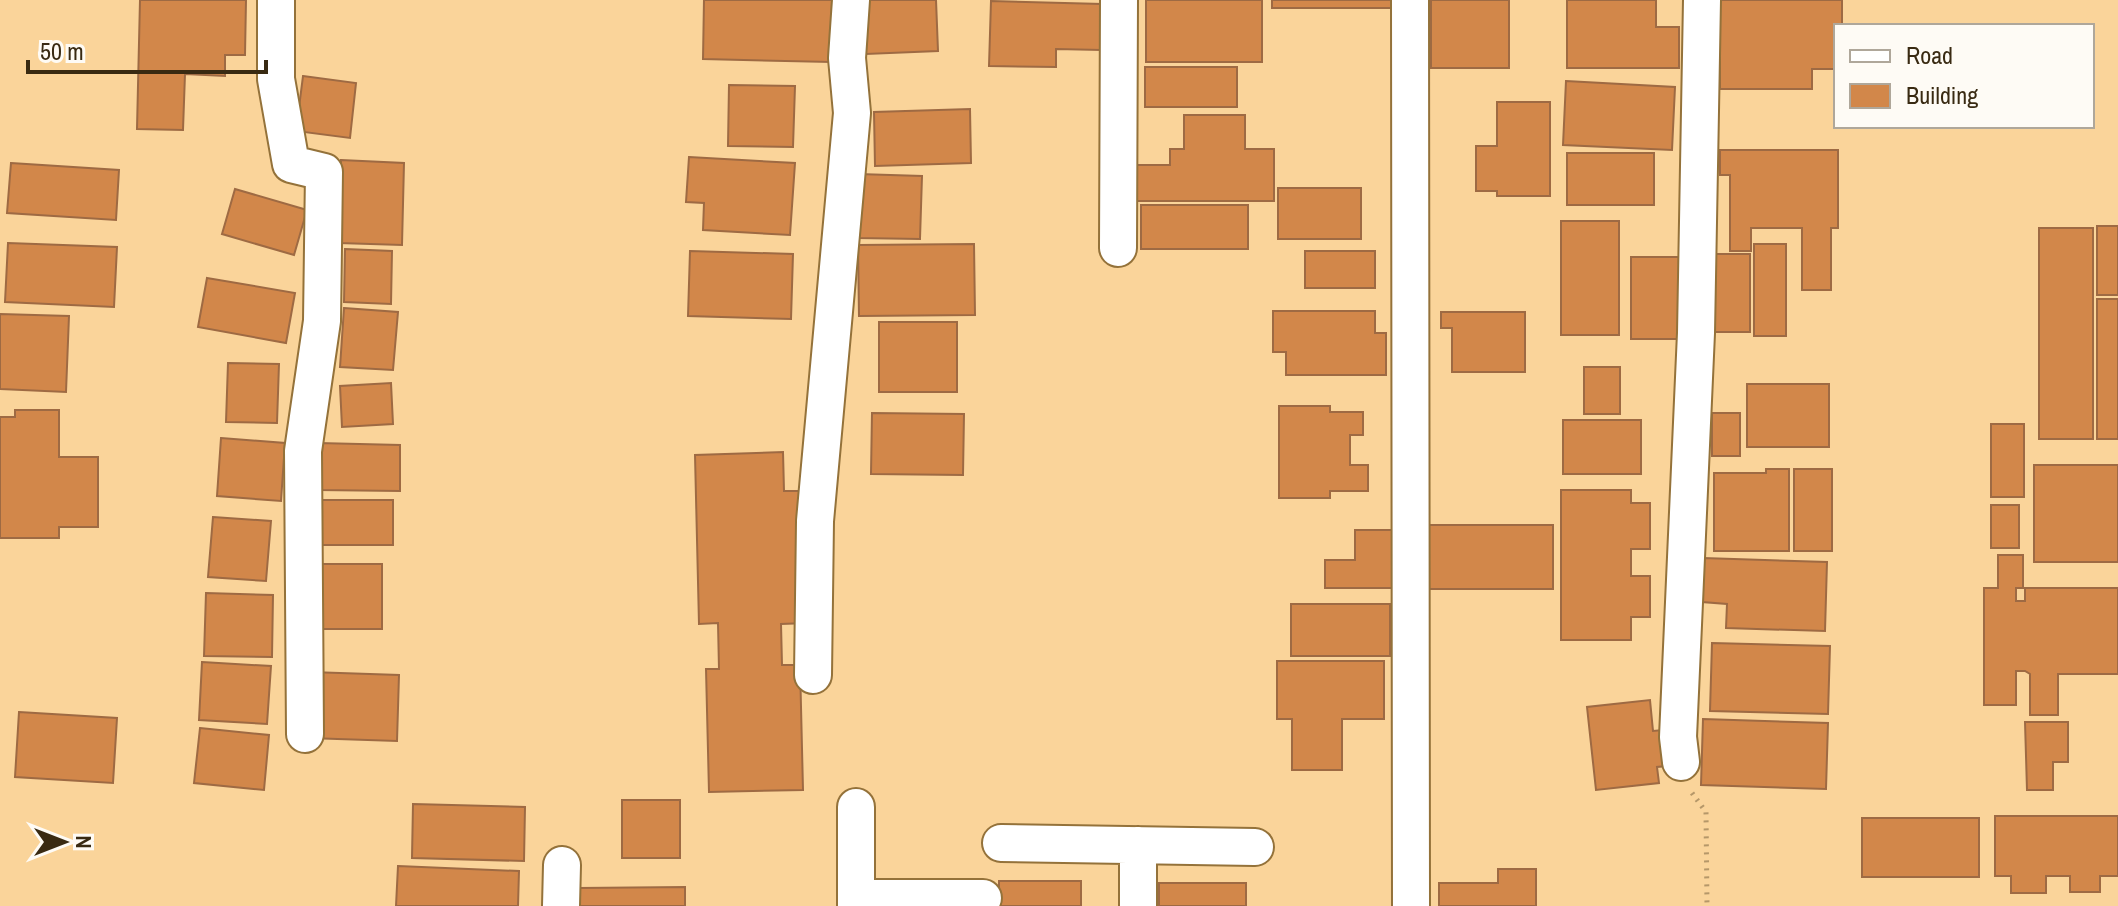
<svg xmlns="http://www.w3.org/2000/svg" width="2118" height="906" viewBox="0 0 2118 906" font-family="'Archivo Narrow',sans-serif">
<rect width="100%" height="100%" fill="#fad49a"/>
<path fill="#d2874a" stroke="#9e6a43" stroke-width="2" d="M140,0H246L245,55H225V76L185,74L183,130L137,129Z
M704,0H832L831,62L703,59Z
M863,0H936L938,51L866,54Z
M1146,0H1262V62H1146Z
M1272,0H1403V8H1272Z
M1431,0H1509V68H1431Z
M1567,0H1656V27H1679V68H1567Z
M1720,0H1842V26H1836V69H1812V89H1720Z
M991,1L1102,4L1101,50L1056,49V67L989,66Z
M1145,67H1237V107H1145Z
M303,76L356,83L350,138L296,131Z
M1566,81L1675,87L1672,150L1563,145Z
M729,85L795,86L793,147L728,146Z
M1497,102H1550V196H1497V191H1476V146H1497Z
M970,109L971,163L875,166L874,112Z
M1184,115H1245V149H1274V201H1131V165H1170V149H1184Z
M1720,150H1838V228H1831V290H1802V228H1751V251H1730V175H1720Z
M1567,153H1654V205H1567Z
M689,157L795,163L790,235L703,230L704,203L686,202Z
M341,160L404,163L402,245L339,243Z
M11,163L119,170L116,220L7,213Z
M858,174L922,176L920,239L857,238Z
M1278,188H1361V239H1278Z
M235,189L307,210L294,255L222,234Z
M1141,205H1248V249H1141Z
M1561,221H1619V335H1561Z
M2097,226H2118V295H2097Z
M2039,228H2093V439H2039Z
M8,243L117,247L114,307L5,302Z
M974,244L975,315L859,316L858,245Z
M1754,244H1786V336H1754Z
M345,249L392,251L391,304L344,302Z
M690,251L793,254L791,319L688,316Z
M1305,251H1375V288H1305Z
M1710,254H1750V332H1710Z
M1631,257H1690V339H1631Z
M207,278L295,293L286,343L198,327Z
M2097,299H2118V439H2097Z
M344,308L398,312L393,370L340,367Z
M1273,311H1375V333H1386V375H1286V352H1273Z
M1441,312H1525V372H1452V328H1441Z
M0,314L69,316L66,392L0,389Z
M879,322H957V392H879Z
M228,363L279,364L277,423L226,422Z
M1584,367H1620V414H1584Z
M391,383L393,424L342,427L340,386Z
M1747,384H1829V447H1747Z
M1279,406H1330V412H1363V435H1350V465H1368V491H1330V498H1279Z
M15,410H59V457H98V527H59V538H0V417H15Z
M872,413L964,414L963,475L871,474Z
M1712,413H1740V456H1712Z
M1563,420H1641V474H1563Z
M1991,424H2024V497H1991Z
M221,438L285,443L281,501L217,496Z
M318,443L400,445V491L318,490Z
M783,452L784,491H804L807,623L781,624L782,665H800L803,790L709,792L706,669H719L718,623L699,624L695,455Z
M2034,465H2118V562H2034Z
M1766,469H1789V551H1714V473H1766Z
M1794,469H1832V551H1794Z
M1561,490H1631V503H1650V549H1631V576H1650V617H1631V640H1561Z
M313,500H393V545H313Z
M1991,505H2019V548H1991Z
M213,517L271,521L266,581L208,577Z
M1429,525H1553V589H1429Z
M1355,530H1393V588H1325V560H1355Z
M1998,555H2023V588H2016V601H2025V588H2118V674H2058V715H2030V674L2025,671H2016V705H1984V588H1998Z
M1703,558L1827,562L1825,631L1726,628L1727,604L1702,602Z
M318,564H382V629H318Z
M206,593L273,595L272,657L204,656Z
M1291,604H1390V656H1291Z
M1712,643L1830,646L1828,714L1710,711Z
M1277,661H1384V719H1342V770H1292V719H1277Z
M202,662L271,666L267,724L199,720Z
M310,672L399,675L397,741L308,738Z
M1650,700L1653,731L1663,730L1667,766L1657,767L1659,783L1596,790L1587,707Z
M19,712L117,718L113,783L15,777Z
M1703,719L1828,723L1826,789L1701,785Z
M2025,722H2068V762H2053V790H2027Z
M200,728L269,735L264,790L194,783Z
M622,800H680V858H622Z
M413,804L525,807L524,861L412,858Z
M1995,816H2118V876H2100V892H2070V876H2046V893H2011V876H1995Z
M1862,818H1979V877H1862Z
M398,866L519,871L518,906H396Z
M1498,869H1536V906H1439V883H1498Z
M999,881H1081V906H999Z
M1159,883H1246V906H1159Z
M685,887V906H579V888Z"/>
<g fill="none" stroke-linecap="round" stroke-linejoin="round">
<g stroke="#94723a" stroke-width="40">
<path id="minor" d="M276,0V79L291,164L324,172L322,321L303,451L305,734
M1410,0L1411,906
M1118,248L1119,0
M813,675L815,521L852,113L847,58L851,0
M1681,762L1678,737L1696,333L1702,0
M1001,843L1255,847
M1138,845V906
M856,898H983
M561,906L562,865
M856,906V807"/>
</g>
<path stroke="#b59769" stroke-width="5" stroke-dasharray="2 6" stroke-linecap="butt" d="M1692,793L1706,812L1707,906"/>
<use href="#minor" stroke="#fff" stroke-width="36"/>
</g>
<rect x="1834" y="24" width="260" height="104" fill="#fefbf5" stroke="#afa79a" stroke-width="2"/>
<rect x="1850" y="50" width="40" height="12" fill="#ffffff" stroke="#afa79a" stroke-width="2"/>
<text x="1906" y="64" font-size="24" fill="#392a12">Road</text>
<rect x="1850" y="84" width="40" height="24" fill="#d2874a" stroke="#afa79a" stroke-width="2"/>
<text x="1906" y="104" font-size="24" fill="#392a12">Building</text>
<g transform="translate(64 842) rotate(90)" stroke="#fefbf5" stroke-width="6" paint-order="stroke">
<path d="M0-6L14 30L0 20L-14 30Z" fill="#392a12"/>
<text y="-12" font-size="22" font-weight="bold" text-anchor="middle" fill="#392a12">N</text>
</g>
<path d="M28 60v12h238v-12" fill="none" stroke="#392a12" stroke-width="4"/>
<text x="40" y="60" font-size="24" fill="#392a12" stroke="#fefbf5" stroke-width="6" paint-order="stroke">50 m</text>
</svg>
